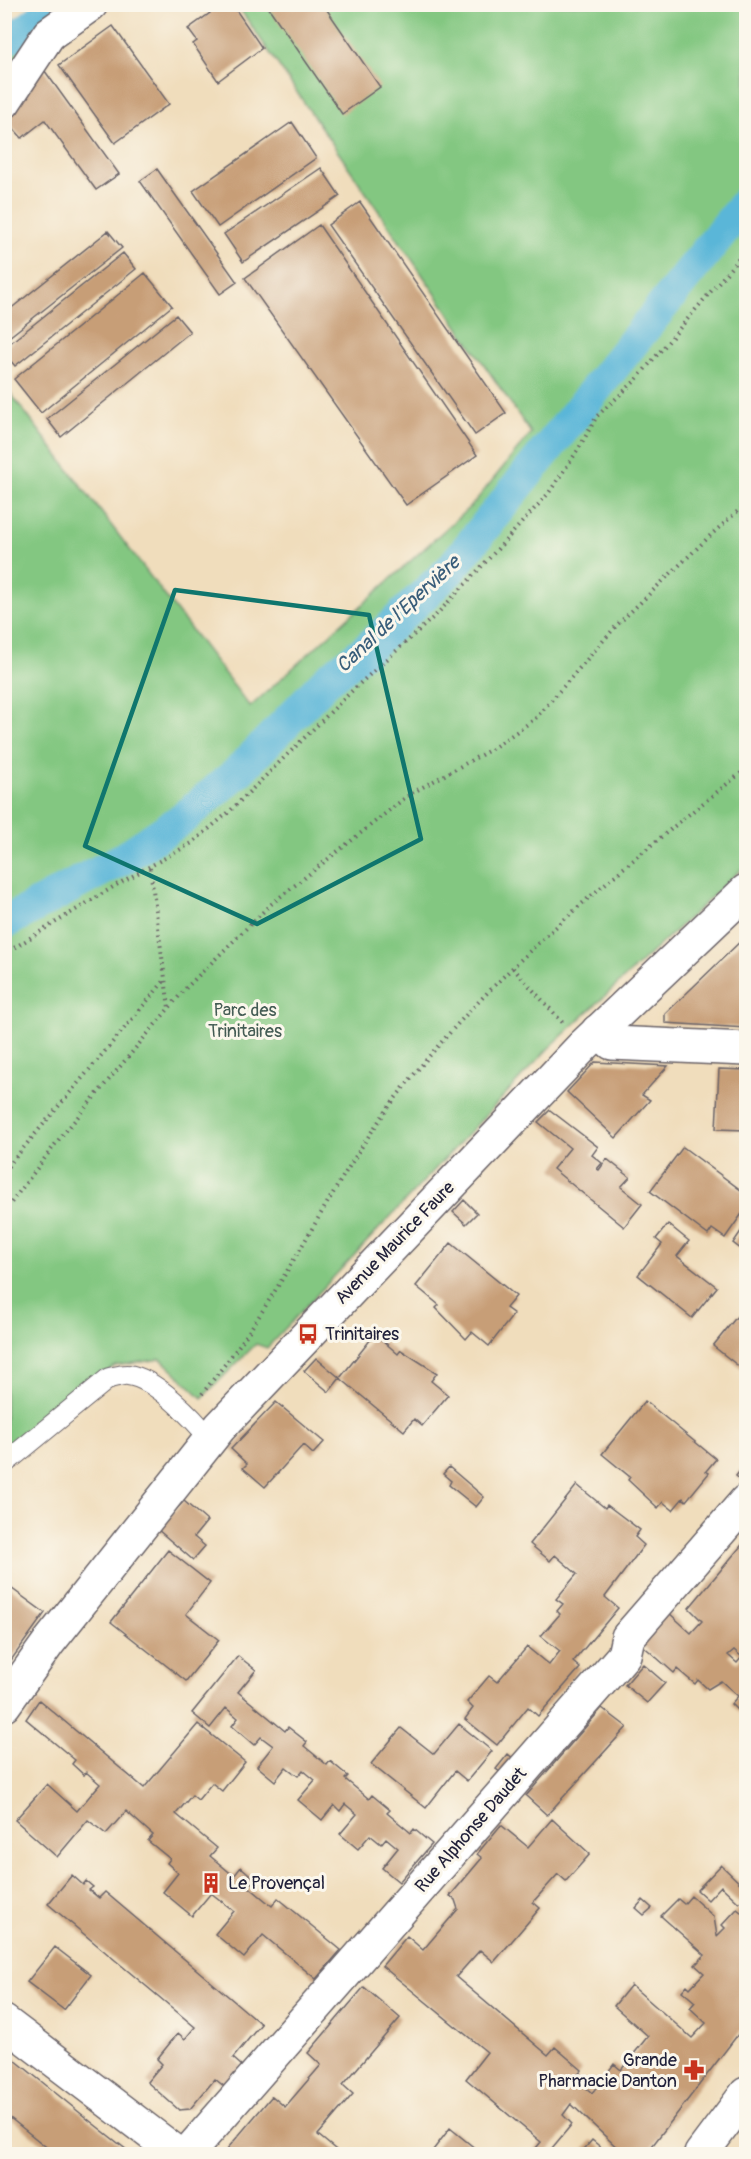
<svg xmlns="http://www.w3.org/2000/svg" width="751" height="2159" viewBox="0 0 751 2159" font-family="Pangolin,sans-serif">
<rect width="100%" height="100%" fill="#fbf7ec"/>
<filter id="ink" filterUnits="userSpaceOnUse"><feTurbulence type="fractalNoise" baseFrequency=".0167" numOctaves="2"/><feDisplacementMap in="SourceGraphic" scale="12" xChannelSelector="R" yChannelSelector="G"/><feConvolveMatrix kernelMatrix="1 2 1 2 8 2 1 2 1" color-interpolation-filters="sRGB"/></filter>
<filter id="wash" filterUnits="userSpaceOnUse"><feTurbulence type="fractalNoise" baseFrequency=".008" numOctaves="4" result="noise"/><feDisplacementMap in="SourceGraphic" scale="24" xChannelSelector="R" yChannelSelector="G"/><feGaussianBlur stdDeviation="1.35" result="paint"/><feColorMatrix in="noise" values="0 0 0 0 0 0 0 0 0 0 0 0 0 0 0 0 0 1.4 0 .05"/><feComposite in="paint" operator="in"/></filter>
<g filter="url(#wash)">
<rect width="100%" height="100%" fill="#f0ddbc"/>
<path fill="#83c781" stroke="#52745e" stroke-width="1.5" d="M237,5H746V865L549,1048L267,1348L256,1344L202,1398L161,1359L115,1366L5,1453V386L250,707L473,504L531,433Z
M5,26L26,48L5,90Z"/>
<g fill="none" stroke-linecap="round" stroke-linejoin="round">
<path stroke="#5ab6d8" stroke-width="33" d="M4,39L24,32L61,4
M4,923L124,858L182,819L240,770L327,680L369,647L450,570L746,202"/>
</g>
<g id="blocks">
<path fill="#c79e77" d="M204,4H232L262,48L218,81L193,44L197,41L188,29L210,13Z
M266,4H323L380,87L342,114Z
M113,26L169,104L115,143L59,65Z
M42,67L119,174L96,190L45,120L22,138L7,121Z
M292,122L316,158L218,227L193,191Z
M321,168L340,196L243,262L224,234Z
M157,169L237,282L220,294L140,181Z
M360,202L506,413L475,435L328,225Z
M319,225L477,455L406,505L245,278Z
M108,231L122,248L4,341V314Z
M123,253L136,269L15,366L4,353V348Z
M145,273L172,306L41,413L14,379Z
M176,315L190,332L61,437L47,419Z
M746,936V1028L665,1023V1014Z
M595,1062L668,1066L642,1095L650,1100L616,1138L567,1092Z
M719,1069L746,1070V1130L716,1129Z
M550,1110L598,1147L592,1155L602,1163L597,1169L599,1170L607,1159L630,1177L621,1187L642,1204L624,1227L553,1169L570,1148L538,1122Z
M683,1147L746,1194V1208L725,1238L712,1229L708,1235L650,1191Z
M464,1200L477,1213L466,1224L453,1212Z
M668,1224L689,1241L677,1256L717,1287L692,1318L638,1275L662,1244L656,1239Z
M746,1224V1253L733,1243Z
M451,1243L516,1296L506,1308L514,1314L489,1346L472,1332L466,1339L436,1308L439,1305L416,1286Z
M738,1315L746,1321V1372L713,1346Z
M375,1334L398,1354L401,1350L437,1373L431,1381L448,1395L422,1426L414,1419L404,1431L340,1378Z
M316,1358L340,1378L329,1392L304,1371Z
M645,1401L716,1459L706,1471L709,1473L686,1501L683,1498L673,1510L663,1502L658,1508L628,1480L630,1477L602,1454Z
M276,1402L324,1442L313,1454L303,1445L265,1487L243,1468L247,1464L231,1449Z
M746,1463V1485L736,1476Z
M449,1467L484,1497L476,1507L449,1485L451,1481L443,1474Z
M577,1485L605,1508L607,1505L640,1530L635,1537L644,1545L605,1597L618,1608L573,1662L580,1668L538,1716L528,1707L497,1745L465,1719L473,1708L467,1702L489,1676L497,1682L527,1647L549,1665L560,1651L541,1636L560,1614L557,1611L563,1604L556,1599L577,1574L555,1555L550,1561L530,1544Z
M184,1501L207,1521L194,1537L205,1546L193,1560L157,1529Z
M746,1540V1652L742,1657L734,1650L728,1655L737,1663L742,1657L746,1662V1719L731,1704L738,1696L721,1681L708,1689L698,1680L695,1684L677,1669L674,1673L640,1643L667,1611L691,1633L702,1621L689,1608Z
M168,1550L210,1583L186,1614L219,1640L186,1681L111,1622Z
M4,1583L45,1613L4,1670Z
M238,1656L256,1670L238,1692L285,1731L288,1727L307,1742L304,1746L327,1765L330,1761L348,1776L345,1779L369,1799L372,1795L390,1810L387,1813L411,1833L414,1829L432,1844L399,1882L382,1868L398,1848L386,1838L381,1844L370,1835L358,1849L340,1834L357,1814L345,1804L340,1811L334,1805L322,1820L298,1800L315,1780L303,1770L298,1776L286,1767L275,1781L257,1766L273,1746L261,1737L254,1745L232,1726L238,1718L226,1708L210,1728L192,1713Z
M643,1664L665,1683L647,1703L625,1685Z
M39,1700L144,1788L198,1724L245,1762L222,1791L212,1783L198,1800L192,1795L176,1814L217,1848L210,1856L234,1876L241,1867L255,1879L248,1886L272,1906L278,1898L341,1950L316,1979L263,1935L244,1958L215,1934L234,1911L211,1893L192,1916L163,1892L178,1873L167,1863L170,1859L148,1841L153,1835L126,1811L106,1834L88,1820L57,1857L15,1820L47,1784L77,1811L100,1784L86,1772L84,1775L72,1764L75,1760L26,1719Z
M602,1708L627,1727L547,1815L526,1796Z
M459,1724L492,1751L467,1781L455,1771L426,1808L371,1764L401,1728L434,1754Z
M508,1754L516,1761L504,1775L496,1769Z
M552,1819L590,1854L566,1881L558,1874L533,1902L540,1908L494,1962L480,1950L456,1977L548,2055L555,2047L582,2070L575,2078L592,2093L614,2064L621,2070L648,2036L614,2006L631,1985L692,2038L706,2023L690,2008L695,2002L682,1991L687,1985L690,1988L704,1973L695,1965L705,1955L661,1916L678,1899L684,1904L691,1896L714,1917L717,1936L725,1928L722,1925L737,1909L746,1916V2024L646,2154H624L571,2104L563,2115L572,2124L547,2154H531L541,2142L466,2079L487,2052L382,1966L407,1936L423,1950L458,1909L455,1900L450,1896L482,1858L477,1854L501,1825L528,1847Z
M721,1865L746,1889V1896L739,1903L721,1886L708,1900L697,1890Z
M72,1875L83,1885L86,1881L93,1887L89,1890L99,1898L105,1892L261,2024L233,2058L242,2066L225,2087L215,2079L190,2109L179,2110L147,2082L162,2064L157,2059L178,2033L185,2039L195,2027L48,1904Z
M643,1900L652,1908L644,1915L636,1908Z
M55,1947L91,1975L64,2010L27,1982Z
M364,1987L400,2018L343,2085L353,2094L318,2135L341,2154H228V2148L272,2096L285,2107L321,2065L308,2053Z
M4,2051L90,2121L132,2154H55L4,2113Z
M450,2128L482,2154H430Z
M592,2140L609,2154H580Z"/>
</g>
</g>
<g filter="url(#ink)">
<use href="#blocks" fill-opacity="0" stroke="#6a6368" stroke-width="1.5"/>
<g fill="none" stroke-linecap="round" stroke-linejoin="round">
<g stroke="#6a6368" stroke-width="22">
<path id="lane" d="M4,1464L109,1378C115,1377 123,1374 128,1375C155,1378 194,1419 210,1439"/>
</g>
<g stroke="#6a6368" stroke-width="36">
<path id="street" d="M4,102L49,34L91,4
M598,1031L612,1043L746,1049
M4,2022L178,2154
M187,2154L624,1655L628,1637L746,1501"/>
</g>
<g stroke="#6a6368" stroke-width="36">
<path id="secondary" d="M4,1705L49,1642L220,1427L584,1045L746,891
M701,2154L746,2094"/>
</g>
<path stroke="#6a6368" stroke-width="4" stroke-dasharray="1.5 4.5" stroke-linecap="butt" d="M150,868L169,1008
M4,954L118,884L192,843L229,812L356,687L436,615L471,578L548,494L578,450L597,416L635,381L746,250
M513,968L563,1023
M4,1171L165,980
M4,1212L60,1138L186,988L270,905L410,794L490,750L535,719L617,625L713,533L746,504
M202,1394C216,1376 230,1358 243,1340C300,1258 342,1166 404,1087C499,966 626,864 746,769"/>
<use href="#lane" stroke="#fff" stroke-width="20"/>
<use href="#street" stroke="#fff" stroke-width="33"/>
<use href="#secondary" stroke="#fff" stroke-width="33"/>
</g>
</g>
<path fill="none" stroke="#0f766e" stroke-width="4.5" stroke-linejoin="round" d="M175,590L369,615L421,839L257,924L85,846Z"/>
<defs>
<g id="bus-bare" transform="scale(1.62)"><path d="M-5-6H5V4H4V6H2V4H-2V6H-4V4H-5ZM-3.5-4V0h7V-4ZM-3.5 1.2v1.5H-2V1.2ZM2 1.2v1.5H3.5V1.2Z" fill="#c8321e" stroke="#fbf7ec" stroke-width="2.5" paint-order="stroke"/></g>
<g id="building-bare" transform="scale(1.62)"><path d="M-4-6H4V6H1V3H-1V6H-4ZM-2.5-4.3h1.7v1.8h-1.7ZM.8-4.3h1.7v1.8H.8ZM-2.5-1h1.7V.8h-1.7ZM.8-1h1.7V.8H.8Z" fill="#c8321e" stroke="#fbf7ec" stroke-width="2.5" paint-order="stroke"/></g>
<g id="pharmacy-bare" transform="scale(1.62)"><path d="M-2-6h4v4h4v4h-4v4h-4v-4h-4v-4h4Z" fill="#c8321e" stroke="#fbf7ec" stroke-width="2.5" paint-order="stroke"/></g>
</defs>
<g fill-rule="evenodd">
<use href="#bus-bare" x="308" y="1334"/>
<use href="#building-bare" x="211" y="1883"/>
<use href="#pharmacy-bare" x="694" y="2070"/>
</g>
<g text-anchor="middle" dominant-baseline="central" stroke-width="6" stroke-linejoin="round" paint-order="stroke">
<g font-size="18" fill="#445c54" stroke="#fbf7ec">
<text x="245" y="1010">Parc des<tspan x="245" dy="21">Trinitaires</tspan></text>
</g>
<g font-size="18" fill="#22223b" stroke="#fbf7ec">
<text transform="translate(395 1243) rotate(-46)">Avenue Maurice Faure</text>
<text transform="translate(471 1830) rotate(-49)">Rue Alphonse Daudet</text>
</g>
<g font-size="18" fill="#22223b" stroke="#fbf7ec" text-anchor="start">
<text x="325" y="1334">Trinitaires</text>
<text x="228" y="1883">Le Provençal</text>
<text x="677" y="2060" text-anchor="end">Grande<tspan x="677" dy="21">Pharmacie Danton</tspan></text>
</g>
<g font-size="20" font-style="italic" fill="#385d7a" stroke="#fbf7ec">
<text transform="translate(398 614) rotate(-43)">Canal de l'Epervière</text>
</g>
</g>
<rect width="751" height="2159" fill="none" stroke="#fbf7ec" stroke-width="24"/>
</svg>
